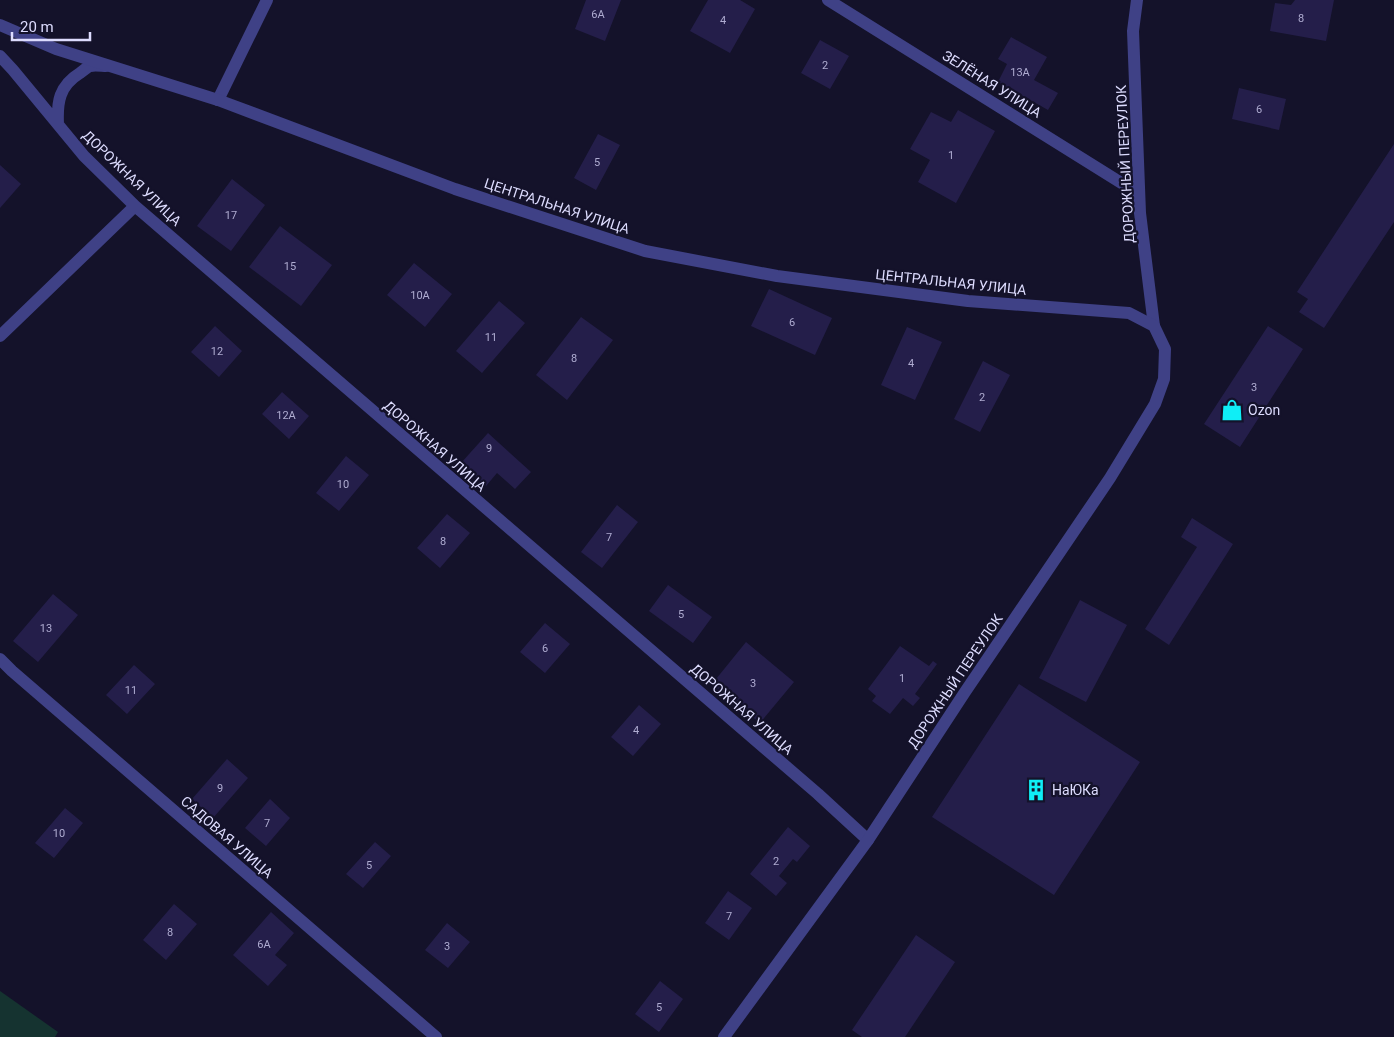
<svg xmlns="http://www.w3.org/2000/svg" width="1394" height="1037" viewBox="0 0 1394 1037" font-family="Roboto,sans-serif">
<rect width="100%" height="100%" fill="#14122a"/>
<path fill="#153330" d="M0,991L58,1032L55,1037H0Z"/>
<path fill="#241e4a" d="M586,0H621L605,41L575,29Z
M708,0H740L755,9L730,53L690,31Z
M1295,0H1334L1326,41L1270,31L1275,3L1291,5Z
M1011,37L1047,57L1034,80L1058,93L1048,110L998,82L1007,64L998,59Z
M820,40L849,56L830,89L801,73Z
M1239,88L1286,99L1279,130L1232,119Z
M958,110L995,131L956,203L918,182L930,160L910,149L931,112L951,122Z
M598,134L620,145L596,190L574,178Z
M1394,144V222L1324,328L1299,312L1308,299L1297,292Z
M0,165L21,184L0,208Z
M232,179L265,205L231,251L197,226Z
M280,226L332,265L301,306L249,267Z
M414,263L452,294L425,327L387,295Z
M769,289L832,318L815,355L751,326Z
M499,301L525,323L482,373L456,351Z
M581,317L613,340L567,400L536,375Z
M215,326L242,351L219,377L191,352Z
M1268,326L1303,349L1240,447L1204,424Z
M907,327L942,342L915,400L881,385Z
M983,361L1010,375L980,432L954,419Z
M282,392L309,416L289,439L262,414Z
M488,433L531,472L515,489L497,473L486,486L461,463Z
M346,456L369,475L339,511L316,493Z
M617,505L638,522L602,568L581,552Z
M447,514L470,533L440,568L417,548Z
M1192,518L1233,544L1169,645L1145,629L1197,547L1181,537Z
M668,585L712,617L693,643L649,611Z
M53,594L78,615L38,662L13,641Z
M1080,600L1127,625L1086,702L1039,678Z
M545,623L570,644L545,673L520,652Z
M746,642L794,682L760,723L712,684Z
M900,646L929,666L933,661L937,664L915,694L920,698L913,706L903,698L890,714L872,701L876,696L868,689Z
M134,665L155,684L127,714L106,695Z
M1019,684L1140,762L1054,895L932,817Z
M639,705L661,724L633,756L611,737Z
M227,759L248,778L213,818L192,799Z
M270,799L290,818L266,846L245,828Z
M65,808L83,823L54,858L35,843Z
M788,827L810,846L797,862L793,859L779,876L787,883L776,896L750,874Z
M375,842L391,856L363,888L346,874Z
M728,891L752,908L729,940L705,923Z
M174,904L197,924L166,960L143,940Z
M271,912L294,933L275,955L287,965L268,986L233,955Z
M447,923L470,942L448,968L425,950Z
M916,935L955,962L905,1037H862L852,1030Z
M660,981L683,999L659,1032L635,1014Z"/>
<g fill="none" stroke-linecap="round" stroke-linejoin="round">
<path stroke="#3f4186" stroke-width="12" d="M828,0L1139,194
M1137,0L1133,31L1140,213L1154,326
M0,56L13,70L84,156L135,206L818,794L868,840
M218,100L267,0
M58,124C57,102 59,86 80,73C83,71 87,67 90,66C95,65 102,66 106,66
M0,336L135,206
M0,659L12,671L436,1037"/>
<path stroke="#3f4186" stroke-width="12" d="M0,25L56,49L218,100L455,189L645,251L777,276L968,301L1129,313L1154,326L1165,349L1164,379L1155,404L1110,478L965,692L868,840L724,1037"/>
</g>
<defs>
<g id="shop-bare" transform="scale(1.725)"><path d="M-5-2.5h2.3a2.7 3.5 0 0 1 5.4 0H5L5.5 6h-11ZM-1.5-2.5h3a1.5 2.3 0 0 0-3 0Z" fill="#0feef6" stroke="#14122a" stroke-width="2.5" paint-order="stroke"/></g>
<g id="building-bare" transform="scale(1.725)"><path d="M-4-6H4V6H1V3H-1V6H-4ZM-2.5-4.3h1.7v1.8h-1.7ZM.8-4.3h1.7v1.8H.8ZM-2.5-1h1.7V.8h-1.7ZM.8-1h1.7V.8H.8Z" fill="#0feef6" stroke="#14122a" stroke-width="2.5" paint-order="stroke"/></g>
</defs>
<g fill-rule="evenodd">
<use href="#shop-bare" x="1232" y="410"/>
<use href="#building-bare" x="1036" y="790"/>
</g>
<g text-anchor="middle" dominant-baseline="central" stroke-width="4.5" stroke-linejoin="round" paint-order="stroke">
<g font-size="11" fill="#afacd1">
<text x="598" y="14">6А</text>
<text x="1301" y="18">8</text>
<text x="723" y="20">4</text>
<text x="825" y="65">2</text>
<text x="1020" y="72">13А</text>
<text x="1259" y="109">6</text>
<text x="951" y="155">1</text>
<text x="597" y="162">5</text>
<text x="231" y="215">17</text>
<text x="290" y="266">15</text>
<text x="420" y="295">10А</text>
<text x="792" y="322">6</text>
<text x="491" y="337">11</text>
<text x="217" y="351">12</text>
<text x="574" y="358">8</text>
<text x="911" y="363">4</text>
<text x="1254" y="387">3</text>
<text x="982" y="397">2</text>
<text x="286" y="415">12А</text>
<text x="489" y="448">9</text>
<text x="343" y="484">10</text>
<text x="609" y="537">7</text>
<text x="443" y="541">8</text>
<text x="681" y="614">5</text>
<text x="46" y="628">13</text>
<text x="545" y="648">6</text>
<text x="902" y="678">1</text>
<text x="753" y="683">3</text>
<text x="131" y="690">11</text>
<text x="636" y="730">4</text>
<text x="220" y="788">9</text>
<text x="267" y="823">7</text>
<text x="59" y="833">10</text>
<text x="776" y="861">2</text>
<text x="369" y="865">5</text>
<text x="729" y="916">7</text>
<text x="170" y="932">8</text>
<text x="264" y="944">6А</text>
<text x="447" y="946">3</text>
<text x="659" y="1007">5</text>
</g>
<g font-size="14" fill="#dddcfe" stroke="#14122a">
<text transform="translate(992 84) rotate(32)">ЗЕЛЁНАЯ УЛИЦА</text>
<text transform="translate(1125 164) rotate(-93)">ДОРОЖНЫЙ ПЕРЕУЛОК</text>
<text transform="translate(132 178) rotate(44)">ДОРОЖНАЯ УЛИЦА</text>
<text transform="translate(557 206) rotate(18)">ЦЕНТРАЛЬНАЯ УЛИЦА</text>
<text transform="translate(951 282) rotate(6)">ЦЕНТРАЛЬНАЯ УЛИЦА</text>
<text transform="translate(435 446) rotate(41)">ДОРОЖНАЯ УЛИЦА</text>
<text transform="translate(955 681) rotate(-56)">ДОРОЖНЫЙ ПЕРЕУЛОК</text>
<text transform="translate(742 709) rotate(41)">ДОРОЖНАЯ УЛИЦА</text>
<text transform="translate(227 837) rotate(41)">САДОВАЯ УЛИЦА</text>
</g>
<g font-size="14" fill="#dddcfe" stroke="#14122a" text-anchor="start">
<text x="1248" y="410">Ozon</text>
<text x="1052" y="790">НаЮКа</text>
</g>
</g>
<path d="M12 32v8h78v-8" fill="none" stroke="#dddcfe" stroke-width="2.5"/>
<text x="20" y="32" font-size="15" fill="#dddcfe" stroke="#14122a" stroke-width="4" paint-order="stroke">20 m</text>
</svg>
